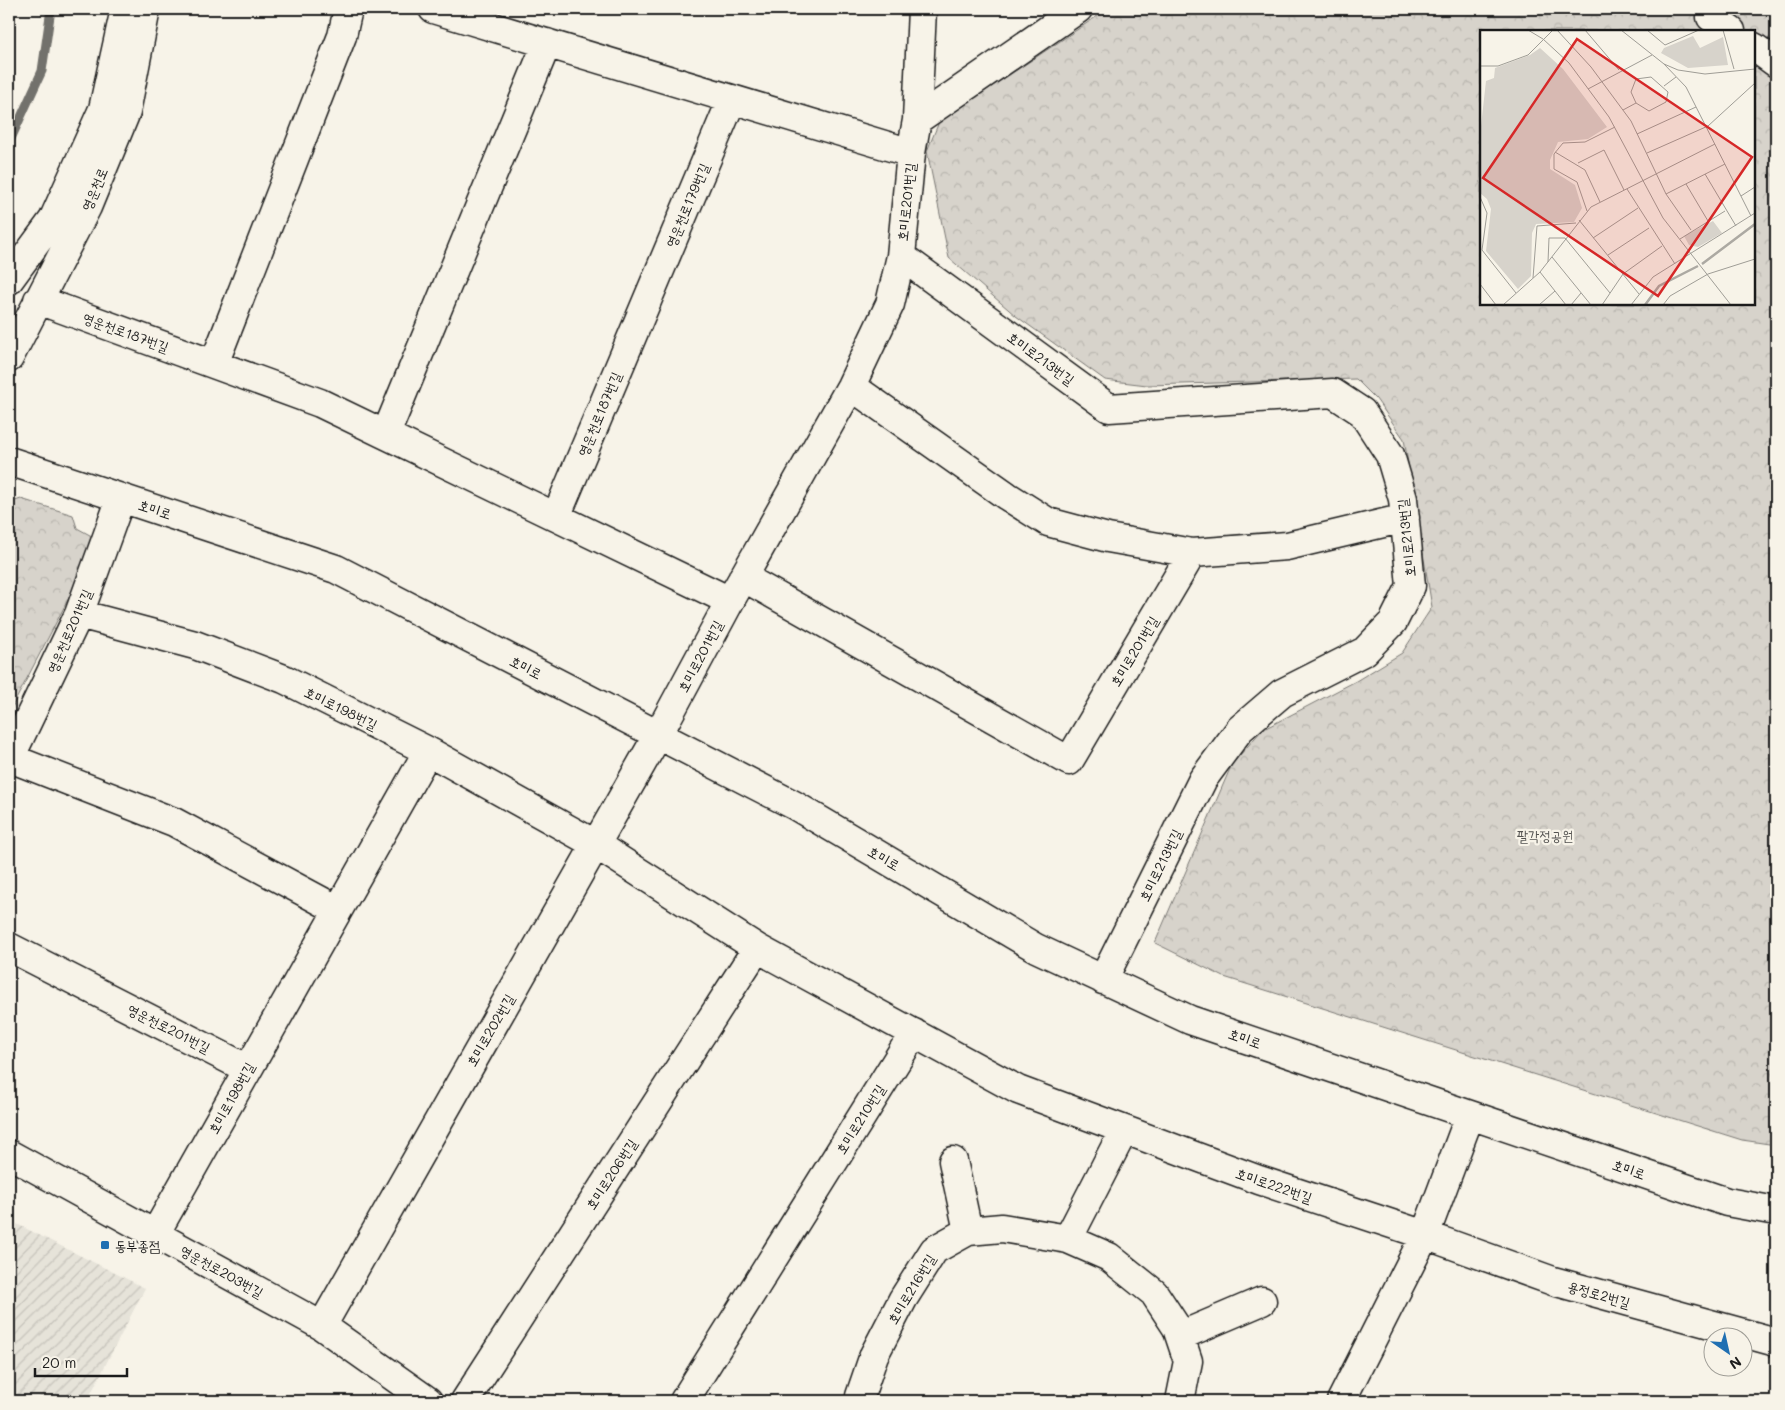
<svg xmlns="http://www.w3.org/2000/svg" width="1785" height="1410" viewBox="0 0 1785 1410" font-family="Mali,'Poor Story',sans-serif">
<defs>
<pattern id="industrial-furrows" width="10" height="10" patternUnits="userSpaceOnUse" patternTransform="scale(1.25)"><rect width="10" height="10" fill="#e6e3d9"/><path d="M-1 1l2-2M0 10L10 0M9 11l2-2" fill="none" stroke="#c5c2ba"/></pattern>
<pattern id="park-crowns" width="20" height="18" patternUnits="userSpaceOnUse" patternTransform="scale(1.25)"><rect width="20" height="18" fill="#d7d3cb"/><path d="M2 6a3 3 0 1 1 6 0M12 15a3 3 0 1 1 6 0" fill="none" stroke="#b8b5ae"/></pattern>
</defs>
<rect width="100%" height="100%" fill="#f7f3e8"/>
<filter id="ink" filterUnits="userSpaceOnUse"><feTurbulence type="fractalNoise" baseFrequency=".02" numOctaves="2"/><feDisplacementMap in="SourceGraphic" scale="10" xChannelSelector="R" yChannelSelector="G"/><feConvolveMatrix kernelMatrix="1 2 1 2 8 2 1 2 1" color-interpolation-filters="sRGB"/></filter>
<g filter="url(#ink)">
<path fill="url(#industrial-furrows)" d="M9,1220L145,1288L87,1401H9Z"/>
<path fill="url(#park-crowns)" stroke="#7a7874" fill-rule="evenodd" d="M1108,9H1776V1145L1742,1140L1224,977L1155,943L1232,764L1262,730L1356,681L1402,653L1432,607L1404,439L1376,399L1356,379L1147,385L1105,380L1016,316L949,258L927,151L939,122ZM1481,31H1754V304H1481Z
M21,499L73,515L77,528L99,540L9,713V503Z"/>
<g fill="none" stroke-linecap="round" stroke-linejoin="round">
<path stroke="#72716c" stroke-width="9" d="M9,143L42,71L51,9"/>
<g stroke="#1c1c1c" stroke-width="31">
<path id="minor" d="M433,9L911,153
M1711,17L1731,31
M1754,47L1776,63
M917,120L1078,9
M901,256L1109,408L1333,393L1362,412L1390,455L1403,499L1411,586L1393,622L1365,651L1282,693L1240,729L1203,779L1103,980
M9,280L53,220L103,109L125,9
M38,300L320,403L730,601
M9,358L87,207L126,112L146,9
M214,364L342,36L348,9
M851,386L1007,496L1048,522L1108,538L1192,553L1287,546L1405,518
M386,434L547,43
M9,461L336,569L794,805L1036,948L1190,1020L1727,1202L1776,1211
M556,517L732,99
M743,577L1069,761L1192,553
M79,614L195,645L284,679L428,751L595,844L757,948L1018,1090L1259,1180L1425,1235L1553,1281L1776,1342
M10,758L174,822L338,910
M9,760L79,614L121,498
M9,947L248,1069
M1124,1130L1068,1239L1109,1257L1154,1293L1177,1328L1188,1361L1180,1401
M9,1154L322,1326L428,1401
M953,1161L968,1231
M155,1234L428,751
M322,1326L658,735L730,601L851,386L890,304L901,256L911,153L917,120L922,9
M1180,1336L1262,1301
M465,1401L757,948
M684,1401L914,1033
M861,1401L860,1396L874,1355L903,1299L934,1250L968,1231L1002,1228L1068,1239
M1341,1401L1425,1235L1470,1115"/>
</g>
<use href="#minor" stroke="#f7f3e8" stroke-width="28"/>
</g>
</g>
<rect fill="#1f6fb2" stroke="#f7f3e8" stroke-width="2" x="100" y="1240" width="10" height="10" rx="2.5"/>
<g text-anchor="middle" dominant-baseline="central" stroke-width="4.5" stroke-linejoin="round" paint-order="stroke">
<g font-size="14" fill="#1c1c1c" stroke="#f7f3e8">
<text transform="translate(94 189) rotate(-67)">영운천로</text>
<text transform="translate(906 202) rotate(-84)">호미로201번길</text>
<text transform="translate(687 205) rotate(-67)">영운천로179번길</text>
<text transform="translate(126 332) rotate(20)">영운천로187번길</text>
<text transform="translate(1041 358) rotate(36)">호미로213번길</text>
<text transform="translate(599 414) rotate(-67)">영운천로187번길</text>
<text transform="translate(155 509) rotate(18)">호미로</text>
<text transform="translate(1406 538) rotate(-96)">호미로213번길</text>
<text transform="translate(69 631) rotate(-66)">영운천로201번길</text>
<text transform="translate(1134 651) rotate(-59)">호미로201번길</text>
<text transform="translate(700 656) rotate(-62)">호미로201번길</text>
<text transform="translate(526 667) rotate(27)">호미로</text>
<text transform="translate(341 708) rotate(26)">호미로198번길</text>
<text transform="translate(884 858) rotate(30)">호미로</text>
<text transform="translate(1160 865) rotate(-64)">호미로213번길</text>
<text transform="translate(169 1028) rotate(27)">영운천로201번길</text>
<text transform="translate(490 1030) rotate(-60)">호미로202번길</text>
<text transform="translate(1245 1038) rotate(19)">호미로</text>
<text transform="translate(231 1098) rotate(-61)">호미로198번길</text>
<text transform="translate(860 1119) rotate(-58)">호미로210번길</text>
<text transform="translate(1629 1169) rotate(19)">호미로</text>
<text transform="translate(611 1174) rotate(-57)">호미로206번길</text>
<text transform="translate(1274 1185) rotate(19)">호미로222번길</text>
<text transform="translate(222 1271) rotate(29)">영운천로203번길</text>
<text transform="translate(911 1289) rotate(-59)">호미로216번길</text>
<text transform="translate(1599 1294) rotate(16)">용정로2번길</text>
</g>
<g font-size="14" fill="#545351" stroke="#f7f3e8">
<text x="1545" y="835">팔각정공원</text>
</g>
<g font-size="14" fill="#1c1c1c" stroke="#f7f3e8" text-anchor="start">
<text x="115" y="1245">동부종점</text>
</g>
</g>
<g transform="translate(1480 30)">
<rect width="275" height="275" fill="#f7f3e8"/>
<path d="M213,6L220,18L243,7L248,35L208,38L181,23L184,18ZM60,18L83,39L127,97L108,109L78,112L70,130V139L95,155L102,178L94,192L56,194L52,203L51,246L38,259L6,221L11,179L7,169L0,163V105L6,51L14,48L15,38L50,25ZM233,191L242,203L218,217L209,215L204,206Z" fill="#d7d3cb"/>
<path fill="none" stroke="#aca9a2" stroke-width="2.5" d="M222,234L275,194M165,275L179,256L218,236"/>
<path fill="none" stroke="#9f9d96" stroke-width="1" d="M48,0L63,9L89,33L129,87L183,188L251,275M77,0L111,37L151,91L186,164L211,200M105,0L139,40M141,0L184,34L198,40L225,44L275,39M167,0L185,15L219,0M243,0L254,39M184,34L206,57L271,186M0,36H18L48,25L73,0M184,56L196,47M108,59L172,25M143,80L156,73L151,62L156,49L171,47L188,62L186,72L169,81L156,73M157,104L216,77M75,122L105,140L120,172M167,123L228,96L275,53M98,133L124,120L144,160M225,144L256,196M206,154L228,191M147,159L195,234M186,164L245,134M261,166L275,157M0,167L7,183L2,220L36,263M107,181L97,152L74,139V124L83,113L105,112L135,97M99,190L159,264M113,208L158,178M200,209L245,181M128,225L169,198M72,227L111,275M68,232L69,208H85L130,263M60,242L86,275M53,248L57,196L96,193M0,254L16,275M23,275L60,242L111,177L235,114M59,275L75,261M91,275L101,263M122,275L143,244L182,216M151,275L173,247L275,183M183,275L190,266L228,244L275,229"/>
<path fill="#d62828" fill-opacity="0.15" stroke="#d62828" stroke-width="2.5" d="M97,9L272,127L178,266L3,148Z"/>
<rect width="275" height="275" fill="none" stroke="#1c1c1c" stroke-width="2.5"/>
</g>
<rect width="1785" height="1410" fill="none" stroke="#f7f3e8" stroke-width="30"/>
<rect x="15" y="15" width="1755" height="1380" fill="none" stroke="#1c1c1c" stroke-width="2" filter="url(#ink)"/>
<g transform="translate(1728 1352) rotate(146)"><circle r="24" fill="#f7f3e8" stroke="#9f9d96"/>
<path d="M0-4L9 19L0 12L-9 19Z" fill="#1f6fb2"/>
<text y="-8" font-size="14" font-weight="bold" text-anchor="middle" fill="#1c1c1c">N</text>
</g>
<path d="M35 1368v8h92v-8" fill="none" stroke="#1c1c1c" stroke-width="2.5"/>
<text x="42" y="1368" font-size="15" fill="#1c1c1c" stroke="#f7f3e8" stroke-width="4" paint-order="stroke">20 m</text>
</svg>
